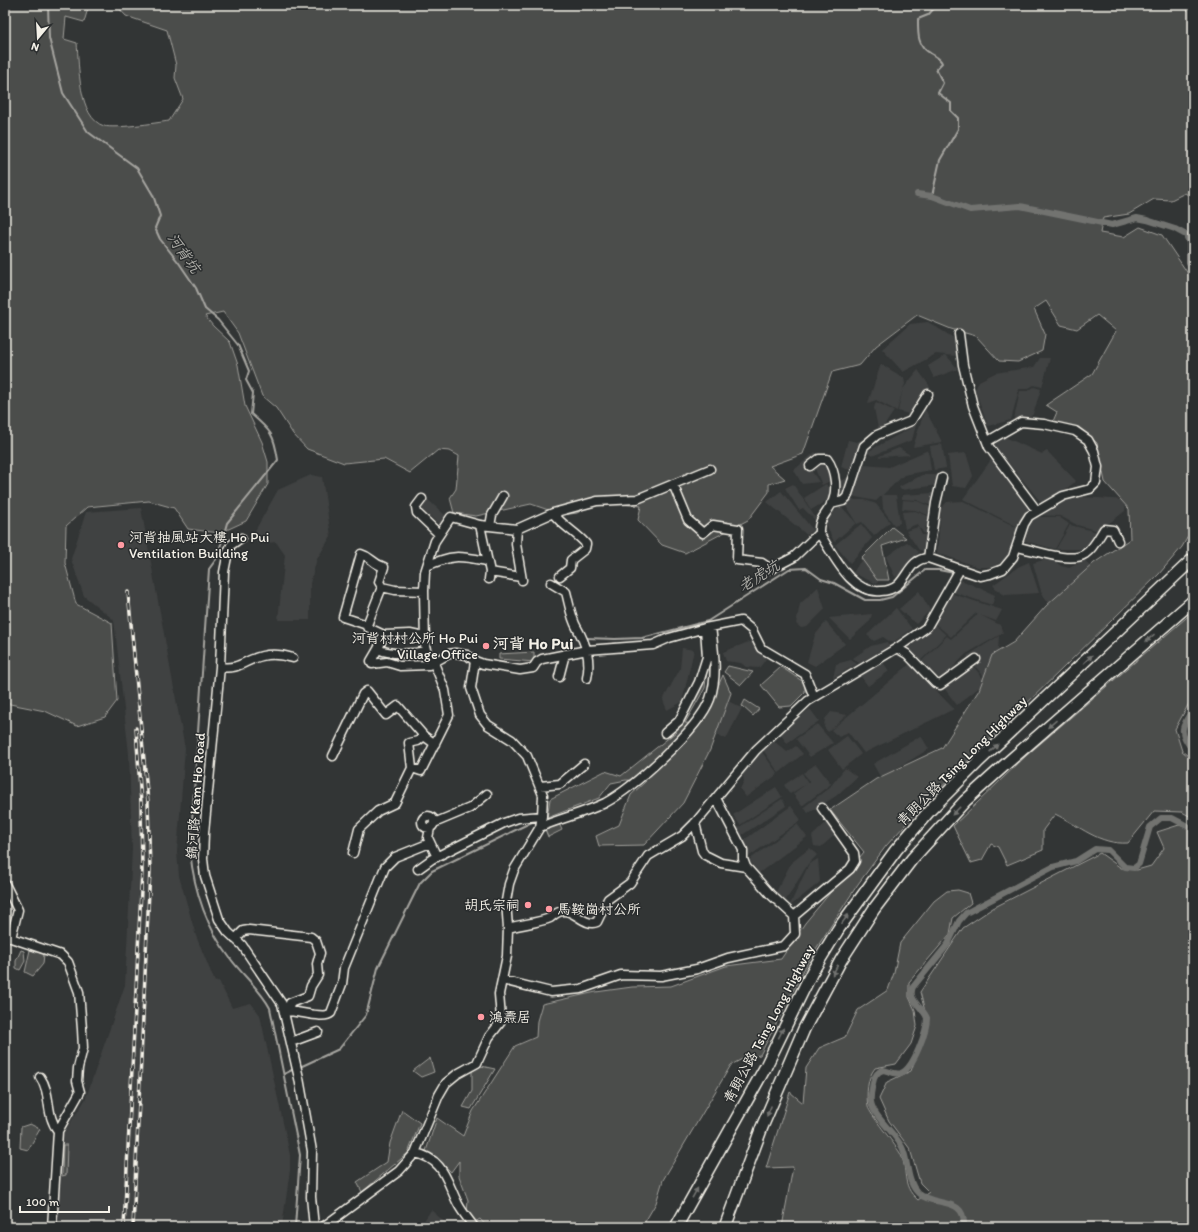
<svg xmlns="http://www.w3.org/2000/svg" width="1198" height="1232" viewBox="0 0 1198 1232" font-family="Itim,'LXGW WenKai TC',sans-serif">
<rect width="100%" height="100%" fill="#323535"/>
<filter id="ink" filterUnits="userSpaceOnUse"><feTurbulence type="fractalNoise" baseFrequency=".025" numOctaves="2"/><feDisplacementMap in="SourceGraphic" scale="8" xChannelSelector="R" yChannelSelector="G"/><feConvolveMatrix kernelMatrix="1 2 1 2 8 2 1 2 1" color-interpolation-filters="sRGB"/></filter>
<g filter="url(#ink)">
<path fill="#404242" d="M928,322L957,340L958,356L946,355L958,369L934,378L928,366L946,355L936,354L903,372L882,349L910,324Z
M1040,358H1050L1042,387L1034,385L1027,389H1019L1011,420L988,426L975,390L979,381L995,373L1034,367Z
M881,364L904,378L905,384L903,389L918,370L929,385L930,390L920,401H916L912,415L898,411L903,389L897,411L876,400L868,403Z
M1034,387L1041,389L1033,414L1028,420L1014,419L1020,391H1028Z
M876,402L894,411L882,429L878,428L874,408Z
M925,409L942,442L913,447Z
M916,425L912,440L872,456L867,452Z
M874,434L853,471L841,467L848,440L857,442Z
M1005,437L1042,454L1047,451L1076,481L1044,506L994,445Z
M942,444L946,468L934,470L930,446Z
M899,448L910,455L877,457Z
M928,450L931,470L904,475L876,501L851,496L864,465L889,467Z
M815,452L819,456L808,466L819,482L802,484L794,470Z
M966,453L973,476L966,488L952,486L948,455Z
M993,457L1031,509L1018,527L963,499Z
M826,461L834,479L822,485L815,469Z
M311,475L322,477L331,536L317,559L310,583V620H278L285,555L276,542L258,544L252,536L278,490Z
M853,475L844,495L837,490L840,481Z
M922,475H939L938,485L901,490L899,487Z
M793,484L815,517L818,518L816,521L803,508L799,510L785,488Z
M826,484L834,496L811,510L804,498Z
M781,491L813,530L807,535L767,502Z
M934,493L932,506L917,500L902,499V495Z
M882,495H896L900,523L894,525L883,509Z
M1070,496L1126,500L1125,511L1099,531L1077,525L1060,516L1036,515Z
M425,497L447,517L440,525L418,506Z
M850,500H865L876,504L890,522L874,536L862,522L857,524L844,503Z
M903,500L917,501L933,508L931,516L915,510L902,509Z
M963,501L1018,528L1008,557L994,567H978L937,553L941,508L947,502Z
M841,506L856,523L834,542L824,519Z
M141,508L185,749L177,852L179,876L196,936L215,982L219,981L232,1008L251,1003L260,1015L290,1155V1170L282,1227H56L60,1146L63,1134L85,1100L125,985L132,850L129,754L114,620L84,596L71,559L86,512Z
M915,511L931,517V527H925V530L935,528L926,551L919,550L906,531L918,527L922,535H925L917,524L905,529L902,512Z
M1033,517H1059L1069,524L1055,549L1025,541L1029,522Z
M861,524L872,538L850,563L835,545Z
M1070,525L1097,532L1086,549H1056Z
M907,542L919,552L905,571L895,577L886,557Z
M871,555L881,571L877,584L853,573L859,563Z
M1051,558L1061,566L1069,568L1085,560L1093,571L1051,609L1041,591L1033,563Z
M1029,562L1039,593L1005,595L997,590L993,585L1018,567Z
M959,579L995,595L992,605L953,592V587Z
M818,587L825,609L807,627L801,628L796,624L800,604Z
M919,591L930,610L916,624L899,609Z
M953,594L1002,610L996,621L980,615L1000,625L1003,633L966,654L941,680L922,661L947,636L951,639L978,614L976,613L951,637L932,621L945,606L948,595Z
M896,608L912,629L892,643L883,637L874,641L867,635Z
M872,614L870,621L850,639L829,618Z
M826,622L845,644L815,666L807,662L815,635Z
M932,622L946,635L921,660L908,647Z
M999,636L995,690L967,656Z
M751,641L766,659L759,668L746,667L741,663L726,661L723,652Z
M887,642L889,646L859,663L853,658L871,646Z
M682,648L694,650L682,702L667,710L663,700L680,669Z
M881,659L889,671L868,686L859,674Z
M851,660L857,664L833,678L836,664Z
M910,664L954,709L864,753L848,732L839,737L831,730Z
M973,666L986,682L957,705L944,688Z
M724,699L742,708L726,739L709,730Z
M810,709L819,721L787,743L778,731Z
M831,712L847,715L828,732L824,727L825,719Z
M817,724L833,743L810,757L796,739Z
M847,736L861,754L842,769L828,750Z
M921,736L929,749L881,778L873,764Z
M774,741L787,752L796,746L803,754L779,773L763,750L765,745Z
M762,752L778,774L746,797L740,789L744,781L742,772Z
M816,764L831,784L802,806L793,794L806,784L790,794L784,785L802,773L808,783L810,781L803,773Z
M845,768L857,777L836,796L808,813L804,807L830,787Z
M776,787L782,797L740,825L733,815Z
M782,799L786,806L742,835L738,828Z
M791,806L801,820L748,857L744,840Z
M828,821L837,833L821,847L814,846L812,836Z
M797,824L807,837L759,873L749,860Z
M810,848L817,855L808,864L786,900L775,894L791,863Z
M818,859L820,882L789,907L809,864Z
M431,1210L450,1227H420Z"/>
<path fill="#4b4d4c" stroke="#a09f9a" d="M5,5H89L84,22L66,17L64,39L77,43C79,65 78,118 104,126C115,129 156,123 169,121L183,99L175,78L176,65L167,30L126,16L116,5H1193V198L1185,193L1171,200L1154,199L1129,214L1103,218L1100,233L1124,237L1140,227L1162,235L1193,281V532L1191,531L1182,547L1159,574L923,805L886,846L858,884L810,958L760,1055L744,1058L731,1065L663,1180L656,1203L642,1227H487L480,1219L475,1222L467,1213L468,1200L459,1176V1161L451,1172L440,1161L426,1151L437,1118L463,1136L473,1111L515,1046L536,1037L537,1021L542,1004L596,992L632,987L671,986L726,966L781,959L805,923L864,852L830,810L876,779L942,748L979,690L992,655L1014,642L1046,606L1094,563L1130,539L1129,509L1105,482L1097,443L1079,427L1051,426L1057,412L1046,405L1092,374L1116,331L1097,315L1077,329L1061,325L1046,301L1034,309L1045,334L1042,351L1018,362L999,361L976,336L951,329L917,315L876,346L860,365L832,372L803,454L770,466L785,479L769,484V492L748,520L685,553L662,545L638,520L641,506L597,502L577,513L563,515L531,504L476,516L454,513L450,498L456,489L459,456L450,451L438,450L410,473L384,459L344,463L307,449L293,434L276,408L262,396L238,333L223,312L205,316L213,326L230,342L238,365L245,406L262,442L268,462V484L246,521L220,533L188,529L174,508L149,501L87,507L66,526L65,563L76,604L112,623L117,701L105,717L77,726L45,711L5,703Z
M892,527L906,538L882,546L889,580H877L861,558Z
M1193,612V696L1175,729L1182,751L1193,760V818L1182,812L1154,811L1128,843C1099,845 1080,826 1055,814L1043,830V850L1007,865L998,847L991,844L982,860L971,863L953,826L1027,755Z
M534,652V662L499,659V654Z
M708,659L705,688L685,723L701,724L723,675L731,693L710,750L683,803L644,845L599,846L596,836L619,825L631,795L646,781L626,780L611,783L599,798L547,818L550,799L605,771L621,776L676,732Z
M728,666L753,672L741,685L724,672Z
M781,667L805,683V692L791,706L779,707L761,685Z
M745,700L759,709L753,716L742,706Z
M558,821L562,830L548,837L544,827Z
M1179,825L1193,830V1227H782L793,1167L766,1168L790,1092L803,1103L806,1068L819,1048L845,1037L858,1010L888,990L894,973L900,943L934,901L947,891L958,890L968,893L971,903L953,918L950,934L909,982V997L915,1010L917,1026L911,1044L896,1064L875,1068C867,1078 866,1094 868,1107C870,1114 894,1143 900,1153C909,1170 900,1185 918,1200L929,1192L920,1183L910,1149L889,1121L879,1099L887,1082L911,1071L928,1023L920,992L963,928L993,908L1100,853L1121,868L1137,870L1151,866L1164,848L1157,832Z
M21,950L24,951L25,961L20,970L16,968V961Z
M30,950L44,954L43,964L33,976L25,972Z
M430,1058L434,1072L421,1077L413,1071Z
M481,1066L495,1069L471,1109L463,1107L472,1091V1069Z
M402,1110L420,1123L408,1153L362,1192L357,1182L387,1162L390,1143Z
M30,1124L40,1129L28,1150L20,1148L21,1127Z
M63,1145H67L66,1175L62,1176Z"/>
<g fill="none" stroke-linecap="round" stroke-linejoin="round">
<path stroke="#a6a5a0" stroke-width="2" d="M48,5L49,38L63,93L88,132L137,168L153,195L160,216L155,228L160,239L179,263L196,288L205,309L218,320L238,345L249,371L246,380L253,393L251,414C271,431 274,434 278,460L227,523L217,558L209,569L190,851C194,890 206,927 230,958C243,976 260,989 270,1008L300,1155L295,1227
M932,196L940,160L958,129V118L951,111V103L938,93L943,83L936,69L942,63C940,58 934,56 930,53C917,46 918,33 918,19L928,15L937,5
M960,575L971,577
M586,638L615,639L642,638L708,621L789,569L806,568L821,579L834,583L865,600H880L892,597L925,570H939L954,573
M300,1067L339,1049L366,1015L378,968L420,883L432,871L532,822
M284,1074L294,1069"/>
<path stroke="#727370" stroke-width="6" d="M917,194L932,196L970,210L1020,206L1112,225L1137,218L1147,220L1175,229L1186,235L1189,242V262L1193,271
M1193,709C1181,727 1178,733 1193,750
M964,1227C966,1195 934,1208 918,1193C906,1181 909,1161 902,1147C895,1133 873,1116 871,1102C870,1095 872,1089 873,1083C874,1077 876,1072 883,1070C889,1071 895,1075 901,1073C914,1068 927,1030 927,1018C923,1007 907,1000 913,987L948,944L959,921L966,913L1053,867L1076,861L1095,849L1108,850L1125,867L1134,868L1139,864L1150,827L1161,818H1172L1193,829"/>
<g stroke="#f4f1e8" stroke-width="11">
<path id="minor" d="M959,334L963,365L973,406L989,447L1037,511
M810,466L819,459H827C836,471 838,492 831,505C825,516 818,520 819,533C834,555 850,594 881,591C886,591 893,589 898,585C909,574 911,559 928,558L980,576L990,574L1003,569L1013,557L1024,524L1029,516L1063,496L1090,489L1096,483L1098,467L1094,451L1088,440L1075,431L1044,424L1021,422L988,441
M673,484L688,520L703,533L713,525L738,529L737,560L762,563L771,569L794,557L819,533
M422,499L416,507L417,513L439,534
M831,504L843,501L847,497L864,446L877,435L911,421L928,394
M553,513C562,526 576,532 586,544L585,549L571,560L570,568L560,576
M480,525L490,572L489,579
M490,526L492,515L503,496
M517,529L516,544L522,580
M241,538L231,545L228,552L224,572L220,667L204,833L203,859L205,876L219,919L228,932L242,945L282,1004L299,1078L312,1151L311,1197L314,1227
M1018,547C1034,550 1071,564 1085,554C1093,549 1099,537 1104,529L1113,530L1118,541
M928,558L936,503L942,478
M427,566C452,554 460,556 487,561
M490,572L521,577
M551,583L566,592C569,603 571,618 577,628C586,644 591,659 587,678
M382,587L379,582L384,567C371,563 372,557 361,554L343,617L367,625L382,587L395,590L424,591
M367,625V627L384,635
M424,637L410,634L384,635L378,649C390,655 413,654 426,651
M897,648L907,654L935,683L940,685L976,659
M378,649L371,661L372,664L387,662L400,666L429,665L449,654L455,653L467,655L475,661L483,664L520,670L533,668L537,662L542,659L587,650L653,645L669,638L705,628L741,621L752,630L761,648L805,674L814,697
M220,667C240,670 244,660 262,656C271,654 283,655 293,658
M559,677L565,654
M665,733L679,721L699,682L707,657L705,628
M333,756L363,694L367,691L386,715L398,706L424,736L435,744
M412,768L421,771L449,715L445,690L434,663L427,654L425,645L424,591L425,572L435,541L451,517L480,525L517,529L553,513L597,501L637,499L710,469
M540,786L560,784L584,764
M716,798L743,850V859L746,867
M422 822a6 6 0 1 1 12 0a6 6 0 1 1-12 0Z
M434,823L470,808L487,794
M540,827C561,818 584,813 605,803C633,788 699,729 710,699C718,676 714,651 711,627
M430,828L428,838L437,857
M353,853L359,829L378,811L395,803L412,768L409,743L418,741L424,736
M418,869L432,859L504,823L518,818L542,816
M5,884L18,910L11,938L61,955L68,962L79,992L82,1029L83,1048L78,1068L77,1081L80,1092L58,1131L52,1227
M794,916L850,869L855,861L854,853L822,808
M508,928C519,925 541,922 550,918C554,915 558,911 563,911C575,910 585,927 597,922L608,899L630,883L648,856L682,836L695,823L756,750L808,701L897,648L927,627L960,569
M235,939L243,931L249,930L311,937L316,941L320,953L317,964L318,975L311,986L308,996L290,1003L289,1010
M502,980L551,992L581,989L621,975L661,976L697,969L728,958L784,946L795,934L794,916L770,894L746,867L721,863L705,855L702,851L695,823
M284,1011C297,1010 324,1020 331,1013L342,984L344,968L385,867L395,857L430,843
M291,1042L318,1032
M40,1077C52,1094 45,1115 58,1131
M415,1153C444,1159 446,1180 458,1204C462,1212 469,1220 474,1227
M323,1227L399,1171L415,1153L439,1095L446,1083L457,1074L477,1063L489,1037L500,1023L501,1018L499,994L507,956L508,928L506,901L509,884L514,870L540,827L542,816L543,795L527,756L512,740L488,725L480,715L471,688L475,661"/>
</g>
<g stroke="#f4f1e8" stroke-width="14">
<path id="highway" d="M676,1227L765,1068L812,972L839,928L896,850L931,809L977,763L1193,559
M725,1227L762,1127L804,1029L841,960L874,909L912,859L965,801L1007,763L1193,601"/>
</g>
<use href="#minor" stroke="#2a2d2e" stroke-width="8"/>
<use href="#highway" stroke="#2a2d2e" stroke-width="11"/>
<g stroke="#f4f1e8" stroke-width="3.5">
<path id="rail" d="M128,592L148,802L150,870L133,1227
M124,1227L142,871L141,803L136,728"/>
</g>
<use href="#rail" stroke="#2a2d2e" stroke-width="2" stroke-dasharray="6" stroke-linecap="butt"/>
</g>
<defs><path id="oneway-solid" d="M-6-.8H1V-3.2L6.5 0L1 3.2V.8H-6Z"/></defs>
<g fill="#71726f">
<use href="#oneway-solid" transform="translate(1150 638) rotate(139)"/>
<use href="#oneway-solid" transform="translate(1088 659) rotate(-43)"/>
<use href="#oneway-solid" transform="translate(1052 724) rotate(139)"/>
<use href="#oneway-solid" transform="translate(994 748) rotate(-43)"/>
<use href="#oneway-solid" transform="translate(956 811) rotate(134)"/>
<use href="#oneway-solid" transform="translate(845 919) rotate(-55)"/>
<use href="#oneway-solid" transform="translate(835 970) rotate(119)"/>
<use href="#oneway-solid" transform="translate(781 1033) rotate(-64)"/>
<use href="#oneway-solid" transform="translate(769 1111) rotate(113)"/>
<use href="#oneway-solid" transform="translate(695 1193) rotate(-61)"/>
</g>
</g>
<g fill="#ff9aa2" stroke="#2a2d2e" stroke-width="1.5">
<circle cx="121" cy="545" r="4"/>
<circle cx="486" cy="646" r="4"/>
<circle cx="528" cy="905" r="4"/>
<circle cx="549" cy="909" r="4"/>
<circle cx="481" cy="1017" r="4"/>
</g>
<g text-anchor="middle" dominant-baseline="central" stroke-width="3" stroke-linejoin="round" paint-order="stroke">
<g font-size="14" fill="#f4f1e8" stroke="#2a2d2e" text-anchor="start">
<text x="129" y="537">河背抽風站大樓 Ho Pui<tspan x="129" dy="16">Ventilation Building</tspan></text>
<text x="478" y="638" text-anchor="end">河背村村公所 Ho Pui<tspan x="478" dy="16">Village Office</tspan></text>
<text x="520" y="905" text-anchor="end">胡氏宗祠</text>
<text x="557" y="909">馬鞍崗村公所</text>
<text x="489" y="1017">鴻燾居</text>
</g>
<g font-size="14" fill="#f4f1e8" stroke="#2a2d2e">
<text transform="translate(962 761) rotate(-45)">青朗公路 Tsing Long Highway</text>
<text transform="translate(196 796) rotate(-86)">錦河路 Kam Ho Road</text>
<text transform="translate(769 1024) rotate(-62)">青朗公路 Tsing Long Highway</text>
</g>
<g font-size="15" font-style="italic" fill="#b3b2ac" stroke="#2a2d2e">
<text transform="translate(184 253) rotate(55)">河背坑</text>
<text transform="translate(759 576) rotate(-32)">老虎坑</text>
</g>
<g font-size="16" font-weight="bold" fill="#f4f1e8" stroke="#2a2d2e">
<text x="533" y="643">河背 Ho Pui</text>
</g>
</g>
<rect width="1198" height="1232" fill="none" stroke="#2a2d2e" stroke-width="20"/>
<rect x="10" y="10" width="1178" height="1212" fill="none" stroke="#f4f1e8" stroke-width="1.5" filter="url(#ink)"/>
<g transform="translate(38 38) rotate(198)" stroke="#2a2d2e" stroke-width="3" paint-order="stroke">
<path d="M0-3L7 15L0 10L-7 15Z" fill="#f4f1e8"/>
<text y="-6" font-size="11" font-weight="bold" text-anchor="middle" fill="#f4f1e8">N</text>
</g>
<path d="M20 1206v6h89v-6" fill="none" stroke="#f4f1e8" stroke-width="2"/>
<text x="26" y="1206" font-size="12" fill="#f4f1e8" stroke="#2a2d2e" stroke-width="3" paint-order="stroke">100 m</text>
</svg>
